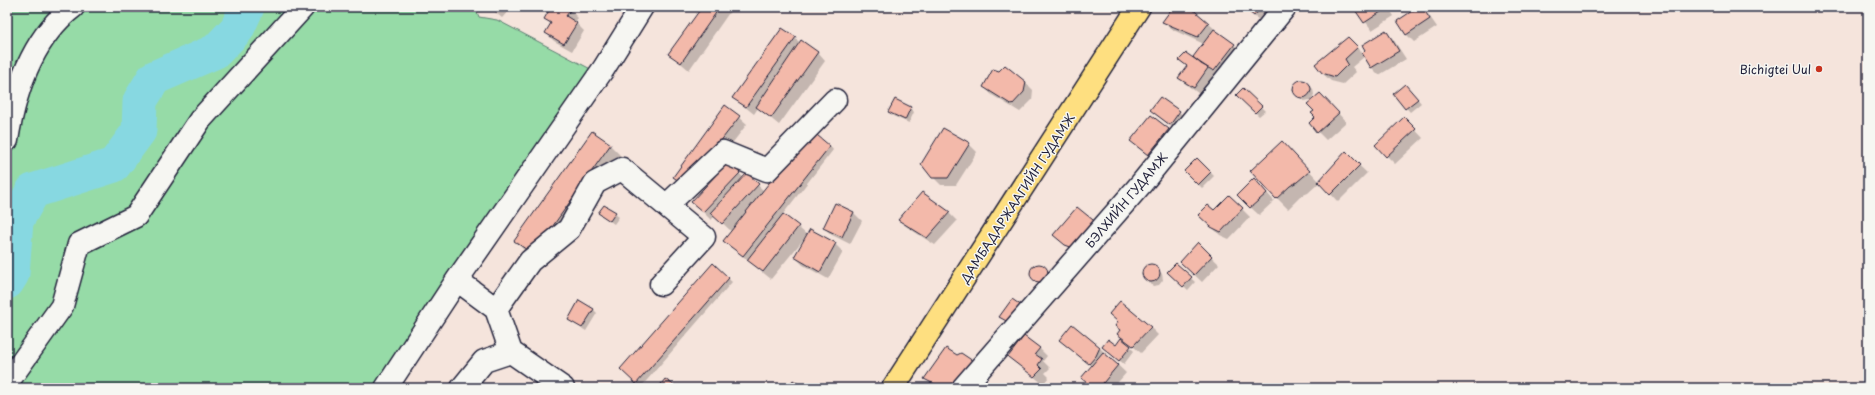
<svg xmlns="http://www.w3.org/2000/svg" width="1875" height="395" viewBox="0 0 1875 395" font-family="'Playpen Sans',sans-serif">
<rect width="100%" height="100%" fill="#f5e4dc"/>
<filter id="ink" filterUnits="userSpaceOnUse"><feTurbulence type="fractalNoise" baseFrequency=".025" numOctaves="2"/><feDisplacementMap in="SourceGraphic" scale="8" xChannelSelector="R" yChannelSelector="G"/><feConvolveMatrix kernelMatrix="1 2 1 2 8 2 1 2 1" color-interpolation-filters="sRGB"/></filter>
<g filter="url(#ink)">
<path fill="#96dba7" stroke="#5c7e71" d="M7,7H475L479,17L497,20L604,76L385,388H7Z"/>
<path fill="#0003" d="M489,7H512L502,18Z
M553,7H565L570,10L578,18L575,22L584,31L572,51L554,41L546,33L551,24L545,19Z
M703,7H733L689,70L670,54Z
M1174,7H1189L1242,52L1202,96L1187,85L1179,78L1187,67L1181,60L1194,58L1204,44L1171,29L1163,22Z
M1242,7H1276L1263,23Z
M1354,7H1388L1394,16L1372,30Z
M1420,7L1428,14L1437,27L1414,42L1406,34Z
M1386,31L1393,39L1406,59L1379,75L1372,68L1365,56L1352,67L1356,72L1343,84L1331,81L1322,73L1348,38L1363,53Z
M795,38L800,43L801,42L818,53L825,61L779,125L758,108L754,114L734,98Z
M1304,81L1313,89L1314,95L1310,100L1304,101L1295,93L1294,87L1298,82Z
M1025,82L1033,90L1032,100L1020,112L992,95L984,87Z
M1243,89L1265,111L1259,116L1237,95Z
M1409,89L1421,103L1410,112L1394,94Z
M1328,102L1346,122L1326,140L1318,132L1316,118Z
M910,108L914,112L909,123L893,116L890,112Z
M1151,110L1179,112L1187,119L1178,132Z
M739,117L747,124L694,193L682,184Z
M1404,118L1423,138L1395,164L1376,145Z
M1168,130L1176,137L1157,162L1131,141Z
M969,144L977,152L956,185H941L933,177Z
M610,145L621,156L544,265L526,252L515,241Z
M830,146L833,150L783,214L807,235L771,279L729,245L732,232L715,216L711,220L700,209L728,163L744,178L747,175L764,191Z
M1293,153L1319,181L1346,153L1367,173L1338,202L1320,182L1308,193L1301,196L1288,209L1277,198Z
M1197,159L1214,176L1202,188L1185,171Z
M1262,187L1274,201L1259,215L1246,203Z
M922,194L949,213L957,221L935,245L907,227L899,220Z
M1229,196L1250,217L1229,239L1220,235L1208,223L1214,212Z
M836,204L854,213L862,221L850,244L832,235L824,228Z
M604,206L619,217L614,224L599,213Z
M835,244L843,252L828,279L803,265L795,257Z
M1198,244L1219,264L1202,282L1181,262Z
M1176,264L1195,282L1188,290L1169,272Z
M713,265L732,282L641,387L625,373Z
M1042,266L1052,274L1042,286L1033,278L1032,272L1036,267Z
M1147,266H1153L1162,274L1163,280L1159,285L1153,286L1143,278V271Z
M593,309L597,313L586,331L569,320Z
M1150,327L1158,335L1141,353L1119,334Z
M1060,340L1100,348L1126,373L1113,388H1093L1082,378L1092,366Z
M1116,346H1129L1134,351L1124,364L1107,351Z
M1039,348L1047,356L1043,361L1050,368L1045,373L1049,377L1043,384L1010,357Z
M926,378L971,388H937Z"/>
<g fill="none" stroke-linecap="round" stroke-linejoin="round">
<path stroke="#87d8e1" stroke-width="35" d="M7,282L12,274L16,221L33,191L114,165L139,131L140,101L154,78L216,51L237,29L247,7"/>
</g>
<path fill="#f3b9aa" stroke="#22223b" d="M489,7H497L494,11Z
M551,7H567L571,9L566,16L577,23L564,44L545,33L551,23L544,19Z
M702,7H720L681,63L668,54Z
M1173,7H1190L1209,23L1198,37L1162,22Z
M1243,7H1262L1254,16Z
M1353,7H1386L1387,8L1364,23Z
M1418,7H1422L1430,19L1406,35L1397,21Z
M782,28L796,37L746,107L732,98Z
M1214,29L1235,44L1214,71L1201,64L1193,57Z
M1386,30L1399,51L1371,68L1362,53L1365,50L1362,45Z
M1348,37L1358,47L1345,59L1348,64L1335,77L1322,73L1315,64Z
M801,40L818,52L771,118L756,107Z
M1186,53L1208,68L1194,88L1178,78L1187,66L1179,60Z
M1005,65L1026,82L1024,92L1012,105L983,87L993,69L999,71Z
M1293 89a9 9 0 1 1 18 0a9 9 0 1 1-18 0Z
M1405,84L1418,99L1405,109L1393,94Z
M1243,88L1262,106L1255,113L1236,95Z
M1320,93L1339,113L1317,133L1309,123L1315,117L1311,113L1314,111L1307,104Z
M1160,97L1180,111L1170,125L1150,110Z
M895,99L911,107L905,120L888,112Z
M725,105L740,116L686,186L673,177Z
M1151,115L1169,129L1148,155L1130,141Z
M1404,117L1416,129L1386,157L1375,145Z
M943,128L970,143L948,178H932L921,164Z
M811,130L830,146L743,256L723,241Z
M592,131L611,144L533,254L514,241Z
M1282,141L1310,171L1297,182L1290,186L1276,199L1250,171Z
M1346,151L1360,165L1330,195L1318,182Z
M1197,158L1211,172L1198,185L1184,171Z
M728,162L740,173L703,212L691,202Z
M747,173L759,184L722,224L710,213Z
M1254,178L1267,193L1250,208L1237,195Z
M922,192L950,212L927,238L898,220Z
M1229,195L1243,208L1221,232L1211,227L1198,215L1208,205L1214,210Z
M835,203L854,212L842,237L823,228Z
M604,205L616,212L610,221L598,213Z
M1077,207L1098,224L1076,249L1065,245L1053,235Z
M783,214L799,226L763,272L747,260Z
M810,229L836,243L820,272L794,257Z
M1198,242L1212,256L1194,275L1180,262Z
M713,263L729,278L636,384L620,369Z
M1176,263L1192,277L1183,287L1167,272Z
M1142 273a9 9 0 1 1 18 0a9 9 0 1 1-18 0Z
M1030 273a9 9 0 1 1 18 0a9 9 0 1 1-18 0Z
M1012,299L1022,306L1010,323L999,317Z
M579,300L594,309L582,328L568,320Z
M1120,301L1151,327L1133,346L1117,334L1120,330L1115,326L1118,322L1109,314Z
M1072,324L1100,347L1096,356L1089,364L1059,340Z
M1024,336L1040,348L1035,354L1042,359L1038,365L1042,369L1034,377L1008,357Z
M1121,338L1131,346L1119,361L1102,347L1108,339L1116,345Z
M946,348L957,355L961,353L973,361L957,388H936V385L924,379Z
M1103,352L1118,365L1099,388H1093L1081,378Z
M665,379L678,388H658Z
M793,380L804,388H788Z"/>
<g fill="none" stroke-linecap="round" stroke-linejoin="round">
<g stroke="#22223b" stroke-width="25">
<path id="minor" d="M7,140C15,90 32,38 73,7
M667,205L723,152L767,170L835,100
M457,280L496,309L511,352L563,388
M496,309L530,261L569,229L595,183L622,169L704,237L661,284
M7,383L62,306L79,244L136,216L200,120L303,7
M386,388L457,280L604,68L642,7
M462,388L484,361L511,352
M963,388L1141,184L1285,7"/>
</g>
<g stroke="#22223b" stroke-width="25">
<path id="major" d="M893,388L1139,7"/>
</g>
<use href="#minor" stroke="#f6f6f2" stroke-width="22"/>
<use href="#major" stroke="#fedf80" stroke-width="22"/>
</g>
</g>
<circle fill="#c8321e" stroke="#f6f6f2" stroke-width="1.5" cx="1819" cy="69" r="4"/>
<g text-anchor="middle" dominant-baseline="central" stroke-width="3" stroke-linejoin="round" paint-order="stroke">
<g font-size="12" fill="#22223b" stroke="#f6f6f2" text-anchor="end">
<text x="1811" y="69">Bichigtei Uul</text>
</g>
<g font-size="12" fill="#22223b" stroke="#f6f6f2">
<text transform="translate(1017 198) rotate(-57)">ДАМБАДАРЖААГИЙН ГУДАМЖ</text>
<text transform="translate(1126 200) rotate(-50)">БЭЛХИЙН ГУДАМЖ</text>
</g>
</g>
<rect width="1875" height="395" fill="none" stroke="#f6f6f2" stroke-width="24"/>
<rect x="12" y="12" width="1851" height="371" fill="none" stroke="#22223b" stroke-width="1.5" filter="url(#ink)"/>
</svg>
